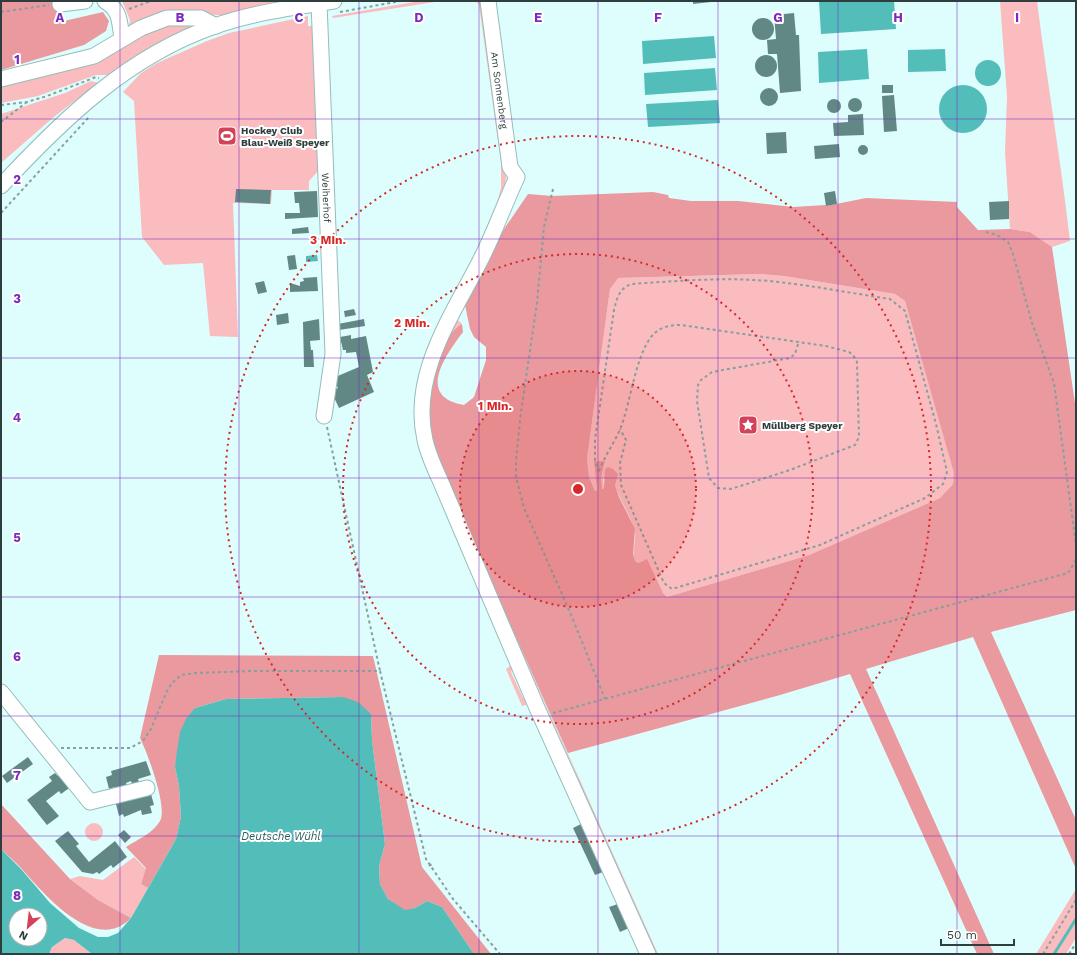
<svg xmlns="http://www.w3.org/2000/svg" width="1077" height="955" viewBox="0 0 1077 955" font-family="'Work Sans',sans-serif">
<rect width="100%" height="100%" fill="#ddfefc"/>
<path fill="#fabcbf" d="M122,1H310L225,18L218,15L171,14L129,27L130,20Z
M420,1H441L333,18L332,16Z
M476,1H482L506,174C506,199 493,224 482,246C458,293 416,358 417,411C417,431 422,449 428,468L516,663L511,672L523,698L528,697L531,700L529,704L522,706L506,669L514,663L427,468C413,425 412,399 425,356L493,218L501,188V162L479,5Z
M1000,1H1037C1047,81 1061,161 1070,241L1052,247L1030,232L1010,229L1005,152L1007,97Z
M308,16V26H314L319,170L309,181V190H272L271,204L233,203L238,337L210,336L203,263L164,265L142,237L134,101L123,92L141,73L157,63L207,41L229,33Z
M200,24L110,77L108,75H96L38,96L1,103V83L156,26Z
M91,81L98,83L55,116L1,163V114L65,93Z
M760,274L784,276L895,294L905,301L955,473L953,484L940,498L809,555L667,597L663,593L644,560L638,563L635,562C631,550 638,538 634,528C629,513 620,500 615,485L603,478L604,488L601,489V480L605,461L596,481L597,490L595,491L589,477L587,459L610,289L617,278Z
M456,318L462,324C451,329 448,338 443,348C422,387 425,430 441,471L658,954H654L585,798L574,769L435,459C417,402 430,369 456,318Z
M85 832a9 9 0 1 1 18 0a9 9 0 1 1-18 0Z
M134,857L146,869L141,884L148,888L131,918L98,900L70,879L80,876L103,880Z
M1076,889V938L1066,954H1036Z
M65,938L74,940L92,954H49L52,947Z"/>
<path fill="#ea999e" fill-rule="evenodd" d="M1,1H58L64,21L103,12L109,21L106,31L84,45L1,70Z
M653,192L668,195L669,198L691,201H738L793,207L826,205V206L866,198L957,202V207L978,230L1010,229L1030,232L1052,247L1076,410V610L991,632L1076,820V869L973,637L866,669L994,954H977L850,674L780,695L568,753L441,471C437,458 432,445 430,432C424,407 436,336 462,324L463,332C445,356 416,397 464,405L474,397L486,360V347L474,337L470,329L465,305L504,229L528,194L552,196ZM760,274L784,276L895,294L905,301L954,473L953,484L940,498L809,555L667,597L663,593L647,559L638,563L635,561L633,554L635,529L619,497L615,485L618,474L613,469L608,467L605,469L604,488L602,489L601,479L605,461H594L597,490L595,491L589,477L587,459L610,289L618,278Z
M159,655L373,656L422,867L491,954H474L442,907L427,901L415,908L405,911L388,899L380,884L379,866L385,844L372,740L371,714L343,697L226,699L195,708L175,767L179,786L181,817L176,839L148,888L141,884L146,868L126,847C137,840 153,833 160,821C168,807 147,752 140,738Z
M1,804L70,879L98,900L131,918C95,955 45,895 21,868C15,862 8,855 1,849Z"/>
<path fill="#53bdba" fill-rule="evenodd" d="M819,1H894L896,29L821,34Z
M714,36L716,58L643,64L642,41Z
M867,49L869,79L819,83L818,52Z
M945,49L946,71L908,72V50Z
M975 73a13 13 0 1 1 26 0a13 13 0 1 1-26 0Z
M715,68L717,90L645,95L644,73Z
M939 109a24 24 0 1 1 48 0a24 24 0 1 1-48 0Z
M718,100L720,123L648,127L646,104Z
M317,255L318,261L306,262V256Z
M343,697L358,702L371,714L372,740L385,844L379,866L380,884L388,899L405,910L415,908L427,901L442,907L474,954H92L74,940L65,938L52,947L49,954H1V849L21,869L50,903L79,928L98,937H108L118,933L131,918L176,839L181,817L179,786L175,767L177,751L180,732L186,719L195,708L226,699ZM16,915H40V939H16Z"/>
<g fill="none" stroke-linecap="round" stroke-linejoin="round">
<path stroke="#53bdba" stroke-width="3" d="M1054,954L1076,919"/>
</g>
<path fill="#628886" d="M693,1H711V2L693,4Z
M794,13L796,35H799L801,91L780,93L777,54H768L767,40L776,39L774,15Z
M752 29a11 11 0 1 1 22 0a11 11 0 1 1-22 0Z
M755 66a11 11 0 1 1 22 0a11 11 0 1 1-22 0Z
M882,85H893V93H882Z
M760 97a9 9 0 1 1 18 0a9 9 0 1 1-18 0Z
M894,95L897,131L884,132L882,96Z
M848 105a7 7 0 1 1 14 0a7 7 0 1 1-14 0Z
M827 106a7 7 0 1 1 14 0a7 7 0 1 1-14 0Z
M863,114L864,135L834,136L833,123L848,122V115Z
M786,132L787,153L767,154L766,133Z
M839,144L840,157L815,159L814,146Z
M858 150a5 5 0 1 1 10 0a5 5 0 1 1-10 0Z
M236,189L271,190L270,204L235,202Z
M317,191L318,217L285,219V213H300L299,203H295L294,192Z
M835,191L837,204L826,206L824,193Z
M1009,201V219L990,220L989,202Z
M308,227L309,233L292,234V229Z
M295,255L297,269L289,270L287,256Z
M317,277L318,291L290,292V283L300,286V282L304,281L303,278Z
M264,281L267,292L258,294L255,283Z
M354,309L356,315L345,317L344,311Z
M288,313L289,323L277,325L276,315Z
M319,319L320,340L310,341L311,350H313L314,367H304L303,322Z
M364,319L365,326L339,330L338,324Z
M351,335V339L366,336L373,372L367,375L374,392L339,408L331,391L338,388L333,378L359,367L356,352L346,353V350H343L340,337Z
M28,757L33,764L7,783L2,776Z
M146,761L151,775L138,779L139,782L132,784L131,781L126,783L127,786L115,789V787L109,789L106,777L112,775L111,771Z
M55,773L58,776L62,773L72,786L61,794L59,791L46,801L59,816L47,825L27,800L52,781L49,777Z
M151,794L154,805L150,806L152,813L142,815L141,810L124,817L123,814L119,816L116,804Z
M581,824L603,872L595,875L573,828Z
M124,830L131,837L125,843L118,835Z
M68,831L79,844L76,846L89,862L115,841L127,857L113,868L111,865L99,874L97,872L93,874L82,872L55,841Z
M618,904L629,928L620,932L609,907Z"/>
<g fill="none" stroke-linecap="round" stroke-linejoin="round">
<g stroke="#95bdbb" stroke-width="17">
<g id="minor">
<path d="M105,1C121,11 119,21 122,38"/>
<path id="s1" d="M488,1L510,167L517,177C504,205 494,234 480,261C452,316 410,375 425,440C428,454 434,467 440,480L537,708L648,954"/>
<path id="s2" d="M319,3L333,354L324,416"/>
<path d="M60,4L85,1"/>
<path d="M1,79L94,56L141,28L167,18H201L216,26"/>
<path d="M1,186C62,120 128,56 215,26C252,13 295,7 334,1"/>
<path d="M1,692L90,802L147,788"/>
</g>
</g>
<path stroke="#879f9e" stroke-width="2" stroke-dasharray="3 3" stroke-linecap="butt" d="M129,9L151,1
M1,12L49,5
M340,12L401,1
M1,105L27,102L47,96L96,77L99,78
M1,122L27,102
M553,189L544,227L537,303L521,412L516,460V477L524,508L572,617L605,699
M1,213L89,117
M986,232L997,235L1008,242L1013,254L1032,323L1054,383L1076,545
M327,427L380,671
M599,471C605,455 615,442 621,427C631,400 635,359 651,337C659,327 669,325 681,325L826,346L849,352L853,355L857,362L859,437L855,445L790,470L731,489L718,488L709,478L697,401L698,385L701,380L712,372L790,358L795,354L799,341
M599,472L595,461V439L614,310C617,298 619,289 631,284C677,281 723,277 769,281C810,285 850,293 890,299L905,311L936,424L947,472L943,484L925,498L820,545L672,589L664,583L621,485L620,463L626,440L620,429
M553,713L1068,573L1076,560
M61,748H130L143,741L151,729L166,693L172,683L181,675L196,673L253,671H380L426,859L453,899L500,954
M429,866L434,863
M1043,954L1076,900
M1069,954L1076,943"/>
<use href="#minor" stroke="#fff" stroke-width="15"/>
</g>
<path fill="none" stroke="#7b2cbf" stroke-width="1" stroke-opacity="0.55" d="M120,1V954M239,1V954M359,1V954M479,1V954M598,1V954M718,1V954M838,1V954M957,1V954M1,119H1076M1,239H1076M1,358H1076M1,478H1076M1,597H1076M1,716H1076M1,836H1076"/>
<circle cx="578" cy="489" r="118" fill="#d62828" fill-opacity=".12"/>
<g fill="none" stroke="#d62828" stroke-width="2" stroke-dasharray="2 4">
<circle cx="578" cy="489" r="118"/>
<circle cx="578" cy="489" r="235"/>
<circle cx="578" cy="489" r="353"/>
</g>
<defs>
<g id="stadium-square" transform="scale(1)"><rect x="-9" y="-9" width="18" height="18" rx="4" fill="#d24259" stroke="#fff"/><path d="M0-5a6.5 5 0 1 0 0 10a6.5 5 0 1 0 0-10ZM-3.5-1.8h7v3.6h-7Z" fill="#fff"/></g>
<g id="sight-square" transform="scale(1)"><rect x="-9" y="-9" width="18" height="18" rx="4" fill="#d24259" stroke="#fff"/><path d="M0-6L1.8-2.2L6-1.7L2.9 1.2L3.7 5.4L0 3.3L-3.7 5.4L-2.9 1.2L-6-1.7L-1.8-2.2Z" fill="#fff"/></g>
</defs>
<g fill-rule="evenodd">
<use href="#stadium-square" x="227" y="136"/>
<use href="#sight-square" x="748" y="425"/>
</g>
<g text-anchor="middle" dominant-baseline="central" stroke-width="4" stroke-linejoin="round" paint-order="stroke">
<g font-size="10" fill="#2e3e3e" stroke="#fff">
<text stroke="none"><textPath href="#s1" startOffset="90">Am Sonnenberg</textPath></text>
<text stroke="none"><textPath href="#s2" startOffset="195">Weiherhof</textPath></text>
</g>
<g font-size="10" font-weight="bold" fill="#2e3e3e" stroke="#fff" text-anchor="start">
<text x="241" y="130">Hockey Club<tspan x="241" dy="12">Blau-Weiß Speyer</tspan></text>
<text x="762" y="425">Müllberg Speyer</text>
</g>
<g font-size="11" font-style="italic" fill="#2d5b5a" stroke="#fff">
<text x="281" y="836">Deutsche Wühl</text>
</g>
</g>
<g font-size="13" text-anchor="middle" font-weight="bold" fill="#7b2cbf" stroke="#fff" stroke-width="4" stroke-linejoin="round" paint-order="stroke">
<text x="60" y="22">A</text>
<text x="180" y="22">B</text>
<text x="299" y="22">C</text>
<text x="419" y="22">D</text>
<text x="538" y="22">E</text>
<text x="658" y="22">F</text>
<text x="778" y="22">G</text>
<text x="898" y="22">H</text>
<text x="1017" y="22">I</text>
<text x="17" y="64">1</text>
<text x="17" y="184">2</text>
<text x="17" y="303">3</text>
<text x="17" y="422">4</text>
<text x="17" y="542">5</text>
<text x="17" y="661">6</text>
<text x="17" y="780">7</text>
<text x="17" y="900">8</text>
</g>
<circle cx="578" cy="489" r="6" fill="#d62828" stroke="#fff" stroke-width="2"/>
<g font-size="12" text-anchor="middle" font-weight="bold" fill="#d62828" stroke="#fff" stroke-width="4" stroke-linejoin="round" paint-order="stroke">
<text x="328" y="244">3 Min.</text>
<text x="412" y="327">2 Min.</text>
<text x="495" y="410">1 Min.</text>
</g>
<rect width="1077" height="955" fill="none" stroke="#2e3e3e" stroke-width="4"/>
<g transform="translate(28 927) rotate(208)"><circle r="19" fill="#ffffff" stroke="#abb2b2"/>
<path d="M0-3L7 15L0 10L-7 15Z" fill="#d24259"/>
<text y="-6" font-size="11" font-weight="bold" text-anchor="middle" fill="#2e3e3e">N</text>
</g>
<path d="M941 939v6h73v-6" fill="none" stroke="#2e3e3e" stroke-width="2"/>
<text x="947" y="939" font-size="12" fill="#2e3e3e" stroke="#ffffff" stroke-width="3" paint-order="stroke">50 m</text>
</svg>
